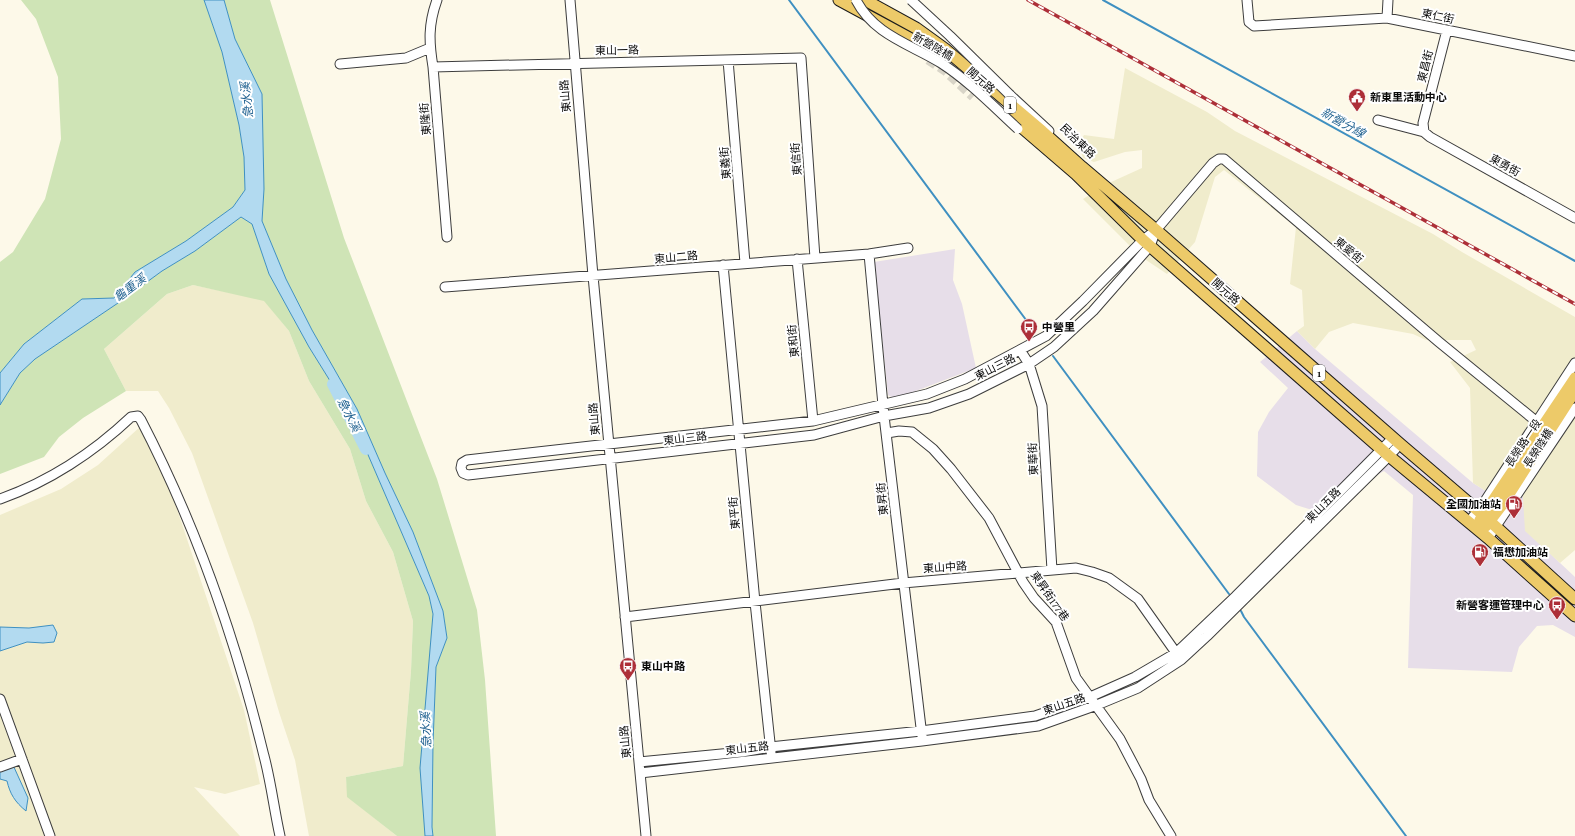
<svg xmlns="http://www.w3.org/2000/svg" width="1575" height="836" viewBox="0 0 1575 836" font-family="'Crimson Pro','Noto Sans TC',serif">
<rect width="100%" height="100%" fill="#fdf9e9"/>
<path fill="#e7dee9" d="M955,249L953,280L962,304L976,368L895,399L888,395L874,262Z
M1297,331L1315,349L1473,483L1505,503L1522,482L1526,531L1575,577V637L1553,625L1537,626L1519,647L1512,672L1408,668L1413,495L1384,471L1367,481L1357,479L1325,514L1296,505L1257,476L1258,432L1269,412L1288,388L1260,362Z"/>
<path fill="#f0eccc" d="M1125,68L1207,112L1235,131L1433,234L1462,252L1575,317V550L1560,563L1525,531L1522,482L1505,503L1473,483L1470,388L1450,362L1476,350L1471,340H1426L1413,334L1353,323L1329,332L1315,349L1297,331L1304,326L1302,290L1290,284L1296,227L1224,170L1215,177L1195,242L1167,274L1140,256L1083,199L1109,183L1142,168V150L1125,152L1094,162L1083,158L1078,145L1084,135L1114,139Z
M193,285L264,300L289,331L309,381L350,449L366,501L393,552L413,621L411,671L403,766L346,777L348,797L397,836H309L295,760L279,712L253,623L192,453L169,408L158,391H126L104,349L167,294Z
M141,426L176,506L244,710L260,784L225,794L194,787L240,836H0V515L61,489L98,465Z"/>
<path fill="#cfe4b6" d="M21,0H204L222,52L239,125L244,157L245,190L233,207L186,241L135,272L113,298L82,299L24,344L0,373V262L13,252L45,199L61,139L58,77L36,19Z
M224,0H270L344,238L437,479L477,610L485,680L496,836H433L432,827L433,743L436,667L447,638L443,611L413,532L385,473L357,409L312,330L286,279L262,221L264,189L262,94L235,39Z
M241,217L252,224L269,274L309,347L350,413L429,596L433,614L425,836H397L347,797L346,777L403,766L411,671L413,621L393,552L366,501L350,449L309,381L289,331L264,301L193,285L167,294L104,349L126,391L83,418L59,437L44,457L0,474V405L20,373L35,359L121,301L162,271L195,251Z"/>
<path fill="#b2daf0" stroke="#3f90c1" d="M204,0H224L235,39L262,94L264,189L262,221L286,279L312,330L357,409L385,473L413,532L443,611L447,638L436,667L433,743L432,827L433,836H425L420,768L433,614L429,596L350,413L309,347L269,274L252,224L241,217L195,251L162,271L121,301L35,359L20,373L0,405V373L24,344L82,299L114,298L135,272L186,241L233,207L245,190L244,157L239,125L222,52Z
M53,625L57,633L54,642L43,643L27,642L0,651V627L29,628Z
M13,765L28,798L26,811C15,802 10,794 7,781L0,779V769Z"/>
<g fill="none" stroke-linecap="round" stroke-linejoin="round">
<path stroke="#3f90c1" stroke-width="2" d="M789,0L1035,332
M1103,0L1575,261
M1053,356L1229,594
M1241,611L1244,617L1406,836"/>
<path stroke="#b2daf0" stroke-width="12" d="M333,384L366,449"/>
<path stroke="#d9d5c8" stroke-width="9" stroke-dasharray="9 4.5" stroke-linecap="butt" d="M928,60L945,71L973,97"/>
<g stroke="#3d3d3d" stroke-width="11">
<path id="minor" d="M437,0C428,25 429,42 433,67L447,237
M570,0L593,276L646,836
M1247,0L1249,22L1254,26L1387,18L1575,56
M1387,18L1388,0
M728,60L745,263
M340,64L406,58L430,48
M433,67L801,58L815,258
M1010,95L1049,131
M1378,120L1424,132L1430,137L1575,218
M1424,132L1423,123L1447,30
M1156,230L1150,246L1093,311L1054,347L1029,364L969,394L929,408L884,416L814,435L468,475L463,473L461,468L462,463L467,460L813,421L927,394L965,379L1046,336L1083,301L1143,240L1156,230L1213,163L1219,159H1224L1439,342L1537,422
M869,254L884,416L922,736
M797,259L813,421
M723,265L755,602L771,752
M445,287L869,254L908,248
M1020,350L1029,364L1042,406L1052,570
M887,433L899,431L912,432L933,449L951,469L989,518L1023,582L1034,598L1056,622L1076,678L1120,739L1141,779L1149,800L1171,836
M0,499C48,482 94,452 131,417L138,416L141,420C196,526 236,640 264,756C271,782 274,809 280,836
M1469,522L1485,501L1575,363
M1488,538L1575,408
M625,617L903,583L1076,568L1092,572L1109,578L1138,599L1179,657
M0,699L50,836
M639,762L742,752L770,747L921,731L1035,716L1090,697L1135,677L1176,653L1236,596L1393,438
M0,767L22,759
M640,773L922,741L1038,726L1097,705L1138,688L1181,660L1207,636L1389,456L1400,444"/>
</g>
<g stroke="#1b1b1b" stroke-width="13">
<path id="major" d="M839,0L913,40L944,61
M865,0L916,28L945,49L1042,131L1082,167L1156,230L1400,444L1483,515L1575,599
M1012,119L1076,174L1143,240L1389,456L1488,538L1575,616
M1480,520L1575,378
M1486,526L1502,505L1575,391"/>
</g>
<use href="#minor" stroke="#fff" stroke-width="9"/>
<use href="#major" stroke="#edca69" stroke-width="11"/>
<g stroke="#ad2f38" stroke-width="3.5">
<path id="rail" d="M1028,0L1575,304"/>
</g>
<use href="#rail" stroke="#fff" stroke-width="2" stroke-dasharray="6" stroke-linecap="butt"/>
<g stroke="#3d3d3d" stroke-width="11" stroke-linecap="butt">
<path id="minor-bridge" d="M856,0C874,35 910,44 941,63C969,81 993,106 1018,129
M911,0L950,36L1010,95"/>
</g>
<use href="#minor-bridge" stroke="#fff" stroke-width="9"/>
</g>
<defs>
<g id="civic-pin" transform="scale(0.9)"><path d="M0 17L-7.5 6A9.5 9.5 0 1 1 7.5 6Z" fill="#ad2f38" stroke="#fff"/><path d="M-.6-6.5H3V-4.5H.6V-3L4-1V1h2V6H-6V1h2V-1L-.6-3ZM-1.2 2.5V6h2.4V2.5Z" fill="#fff"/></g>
<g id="bus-pin" transform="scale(0.9)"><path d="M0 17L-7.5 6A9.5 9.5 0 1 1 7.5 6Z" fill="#ad2f38" stroke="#fff"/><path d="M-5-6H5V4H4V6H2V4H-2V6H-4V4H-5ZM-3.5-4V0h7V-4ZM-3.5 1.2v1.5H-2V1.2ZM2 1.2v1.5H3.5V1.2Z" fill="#fff"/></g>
<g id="fuel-pin" transform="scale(0.9)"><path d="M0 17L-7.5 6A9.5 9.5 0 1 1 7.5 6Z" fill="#ad2f38" stroke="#fff"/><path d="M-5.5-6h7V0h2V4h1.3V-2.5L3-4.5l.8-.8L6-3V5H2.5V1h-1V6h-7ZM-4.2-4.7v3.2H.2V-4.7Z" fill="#fff"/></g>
</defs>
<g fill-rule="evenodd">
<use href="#civic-pin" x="1357" y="97"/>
<use href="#bus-pin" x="1029" y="327"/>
<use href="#fuel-pin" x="1514" y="504"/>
<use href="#fuel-pin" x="1480" y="552"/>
<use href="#bus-pin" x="1557" y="605"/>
<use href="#bus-pin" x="628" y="666"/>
</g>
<g text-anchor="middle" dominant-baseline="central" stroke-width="4" stroke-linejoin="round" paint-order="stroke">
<g fill="#fff" stroke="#545454" stroke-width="1">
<rect x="1004" y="97" width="12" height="16" rx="3"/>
<rect x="1313" y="365" width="12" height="16" rx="3"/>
</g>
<g font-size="10" font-weight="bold" fill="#0a0a0a">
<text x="1010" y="105">1</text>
<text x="1319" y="373">1</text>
</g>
<g font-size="11" fill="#0a0a0a" stroke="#fff">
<text transform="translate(1438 16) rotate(12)">東仁街</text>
<text transform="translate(933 46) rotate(30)">新營陸橋</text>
<text transform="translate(617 50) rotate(-1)">東山一路</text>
<text transform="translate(1425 66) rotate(-76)">東昌街</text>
<text transform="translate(981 80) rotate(41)">開元路</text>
<text transform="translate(565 96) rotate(-95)">東山路</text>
<text transform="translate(425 119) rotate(-95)">東隆街</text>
<text transform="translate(1078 141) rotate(44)">民治東路</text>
<text transform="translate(796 159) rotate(-94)">東信街</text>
<text transform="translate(725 163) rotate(-95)">東義街</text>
<text transform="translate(1505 165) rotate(29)">東勇街</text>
<text transform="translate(1349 250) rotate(40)">東愛街</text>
<text transform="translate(676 257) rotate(-5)">東山二路</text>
<text transform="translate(1226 291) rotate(41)">開元路</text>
<text transform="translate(793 341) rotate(-96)">東和街</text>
<text transform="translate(995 367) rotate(-27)">東山三路</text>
<text transform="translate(594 419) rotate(-95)">東山路</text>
<text transform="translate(685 438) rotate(-7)">東山三路</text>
<text transform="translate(1523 443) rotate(-56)">長榮路一段</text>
<text transform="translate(1538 448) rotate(-57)">長榮陸橋</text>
<text transform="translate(1033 459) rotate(-93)">東華街</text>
<text transform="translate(882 499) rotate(-96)">東昇街</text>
<text transform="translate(1323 505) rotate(-45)">東山五路</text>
<text transform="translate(734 513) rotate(-95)">東平街</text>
<text transform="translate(945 567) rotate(-4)">東山中路</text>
<text transform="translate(1050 596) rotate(55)">東昇街177巷</text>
<text transform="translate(1064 704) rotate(-19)">東山五路</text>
<text transform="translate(625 742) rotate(-96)">東山路</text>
<text transform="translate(747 748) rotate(-7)">東山五路</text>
</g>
<g font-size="11" font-weight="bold" fill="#0a0a0a" stroke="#fff" text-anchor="start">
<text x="1370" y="97">新東里活動中心</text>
<text x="1042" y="327">中營里</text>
<text x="1501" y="504" text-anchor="end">全國加油站</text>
<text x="1493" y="552">福懋加油站</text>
<text x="1544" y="605" text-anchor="end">新營客運管理中心</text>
<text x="641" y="666">東山中路</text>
</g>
<g font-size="12" font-style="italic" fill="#1f6190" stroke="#fff">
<text transform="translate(247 100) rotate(-96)">急水溪</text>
<text transform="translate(1343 123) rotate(29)">新營分線</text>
<text transform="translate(130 288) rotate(-37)">龜重溪</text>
<text transform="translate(349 415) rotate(63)">急水溪</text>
<text transform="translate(426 730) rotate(-92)">急水溪</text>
</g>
</g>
</svg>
